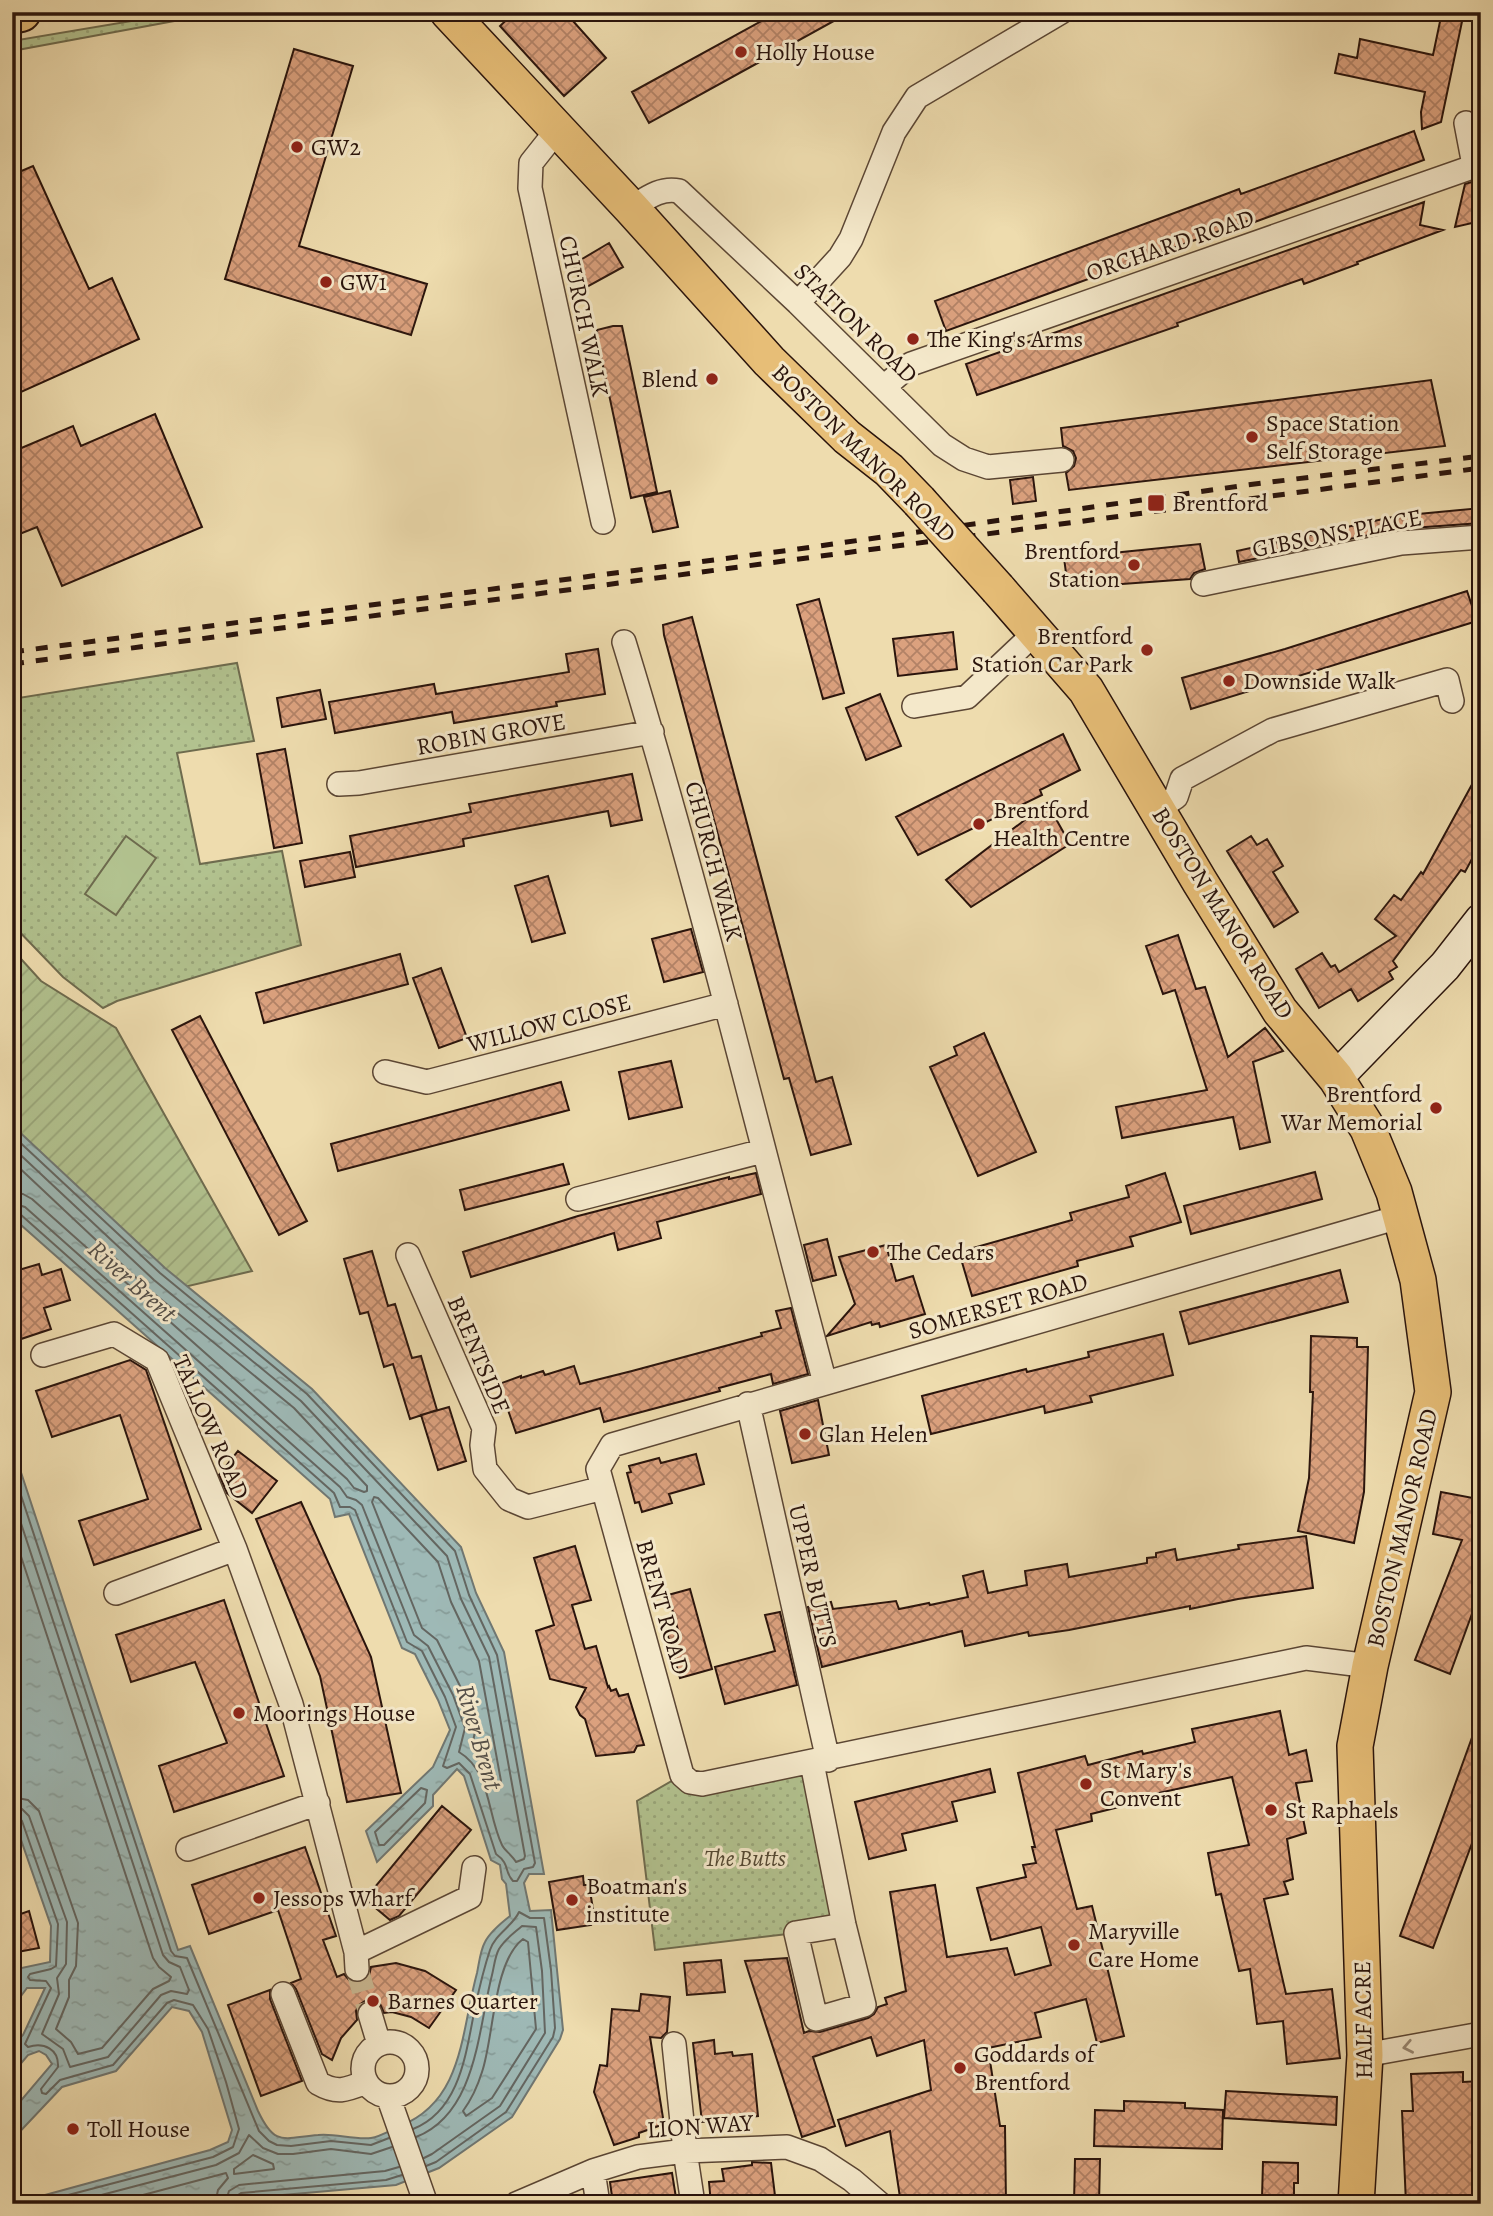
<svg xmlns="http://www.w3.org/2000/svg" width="1493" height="2216" viewBox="0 0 1493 2216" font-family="Alegreya,serif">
<defs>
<pattern id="grass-dots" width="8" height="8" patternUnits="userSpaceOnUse" patternTransform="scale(1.75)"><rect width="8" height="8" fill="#b2c28f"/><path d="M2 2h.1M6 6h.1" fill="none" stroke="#99a67a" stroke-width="1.8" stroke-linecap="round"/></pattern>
<pattern id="garden-furrows" width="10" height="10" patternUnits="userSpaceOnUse" patternTransform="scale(1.75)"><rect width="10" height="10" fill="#b2c28f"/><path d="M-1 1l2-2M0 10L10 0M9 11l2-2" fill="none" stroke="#99a67a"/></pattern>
<pattern id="water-ripples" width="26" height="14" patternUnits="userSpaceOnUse" patternTransform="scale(1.75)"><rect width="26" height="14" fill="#9eb9b6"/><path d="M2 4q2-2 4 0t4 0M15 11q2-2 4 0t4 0" fill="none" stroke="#889e9b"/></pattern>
<pattern id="building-cross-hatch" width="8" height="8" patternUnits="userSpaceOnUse" patternTransform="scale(1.75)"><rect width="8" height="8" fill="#dba17e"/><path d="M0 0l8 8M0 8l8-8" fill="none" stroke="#b28266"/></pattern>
</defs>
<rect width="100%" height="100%" fill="#eedcae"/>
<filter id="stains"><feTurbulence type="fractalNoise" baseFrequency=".00286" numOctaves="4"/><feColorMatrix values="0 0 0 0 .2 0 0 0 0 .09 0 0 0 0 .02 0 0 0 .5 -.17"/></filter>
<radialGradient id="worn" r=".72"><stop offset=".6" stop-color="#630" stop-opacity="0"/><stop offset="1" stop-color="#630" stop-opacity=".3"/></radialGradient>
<path fill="url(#grass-dots)" stroke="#6e6b4e" stroke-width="2" d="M185,12H223L12,51V41Z
M237,663L254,741L177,753L200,864L282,851L301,945L117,1001L103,1008L63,977L12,924V699Z
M812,1763L844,1925L796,1933L655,1950L637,1801L682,1775Z"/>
<path fill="url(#garden-furrows)" stroke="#6e6b4e" stroke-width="2" d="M12,949L41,981L116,1028L252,1271L180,1288L12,1139Z"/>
<path fill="#b2c28f" stroke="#6e6b4e" stroke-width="2" d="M126,836L156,858L116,915L85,894Z"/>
<path fill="url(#water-ripples)" stroke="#707772" stroke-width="2" d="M12,1125L165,1268L312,1389L461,1547L476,1593L504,1652L544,1874H529L524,1883L530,1911L551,1910L563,2030L560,2039L512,2117L439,2168L396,2185L260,2197L222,2204H12L210,2150L228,2142L232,2130L202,2032L189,2011L172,2007L116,2071L62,2087L12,2140V2111L52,2064L46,2055L39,2051L28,2055L12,2074V2046L23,2035L45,1988H27L12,2008V1970L50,1962L51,1926L12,1814V1445L178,1950L190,1946L258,2111C275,2147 283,2138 318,2135C335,2133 353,2140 371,2138C380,2137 391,2130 400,2126C464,2101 461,2031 477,1973C479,1964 480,1951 485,1942C490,1932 501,1923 510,1916L506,1884L502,1879L500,1865L491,1860L464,1776L457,1769L433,1795V1806L377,1862L366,1831L433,1767L450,1730L438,1700L415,1654L402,1648L349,1514L335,1517L330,1499L12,1217Z"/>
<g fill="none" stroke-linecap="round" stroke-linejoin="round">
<path stroke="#646661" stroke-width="2" d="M12,1135L160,1273L307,1394L455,1551L469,1595L497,1655L535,1863L533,1867L524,1869L517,1881H513C503,1870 511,1865 496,1854L470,1774L459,1763L447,1768L443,1766L456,1727L445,1697L422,1651L407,1642L355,1510L350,1507H340L334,1493L20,1214L12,1212
M12,1147L154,1280L301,1401L447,1556L461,1599L489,1657L525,1856L524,1859L516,1862C512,1855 505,1851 502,1845C487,1814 491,1771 459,1752L465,1728L453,1695L428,1646L414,1635L362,1505L356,1500L347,1497L340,1487L25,1207L12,1203
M12,1161L147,1288L294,1408L367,1486V1491L364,1492L354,1488L347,1479L32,1199L23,1194L12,1193
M12,1468L171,1951L175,1956L187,1958L259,2131L269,2141L277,2145L291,2146L331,2141L371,2145L389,2138
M12,1496L163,1955L169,1962L180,1967L189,1990L187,1994L171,1991L161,1995L108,2057L70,2067L63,2049L42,2034L59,1994L57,1978L66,1964L67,1922L29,1816L22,1809L12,1807
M374,1497L378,1498L438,1562L451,1602L479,1661L501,1781L498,1785L494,1783L485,1762L472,1747L476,1726L462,1690L437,1640L422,1628L372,1502Z
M12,1529L153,1958L159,1967L171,1977L169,1981L153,1989L102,2048L78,2054L71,2042L56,2029L69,1997V1980L76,1966L78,1923L39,1811L28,1800L12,1797
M421,1788L427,1790L425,1803L384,1845H379L375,1832Z
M12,1816L18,1817L22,1821L58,1924L56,1966L51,1969L30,1974L28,1977L30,1980L46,1981L51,1988L25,2044L28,2047C44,2042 59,2049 58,2067L41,2089L42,2093L46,2094L60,2080L113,2065L167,2003L174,2000L193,2005L208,2029L226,2082L239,2129L233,2147L213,2157L34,2204
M523,1939L528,1942L536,2029L492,2098L466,2116L463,2111C471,2100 478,2085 482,2072C494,2037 493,1962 523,1939Z
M413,2129C461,2110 466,2051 475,2008C479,1989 484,1968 490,1950C495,1934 513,1926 519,1912L530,1918H544L551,1970L555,2028L553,2037L506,2112L436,2162L426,2166
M416,2137C477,2113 478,2029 492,1975C494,1967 495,1956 499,1949C505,1939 514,1933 522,1926L536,1927L542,1971L545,2033L500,2106L432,2154L424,2158
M253,2155L273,2164L274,2169L234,2174V2169Z
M67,2204L216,2165L239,2153L249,2135L263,2148L278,2154H293L331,2149L371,2154L392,2147
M109,2204L226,2173L228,2178L218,2190L215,2204
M225,2204L229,2191L239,2185L385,2171L399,2167
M234,2204L235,2197L241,2193L386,2180L402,2175"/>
</g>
<path fill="url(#building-cross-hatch)" stroke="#2a140c" stroke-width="2" d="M515,12H565L606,58L564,96L500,26Z
M778,12H850L649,123L632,92Z
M1442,12H1464L1441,122L1422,129L1421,112L1425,92L1335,73L1339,54L1357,58L1360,39L1433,55Z
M294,49L353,66L299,246L427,284L411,335L225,279Z
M1414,131L1424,160L1252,223L1250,220L1217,232L946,331L935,301L1226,194L1239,189L1241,194Z
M33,166L89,289L112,278L139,339L21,392L12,374V175Z
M1481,179V221L1455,227L1465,184Z
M1424,202L1420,225L1443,230L1357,262L1358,264L1304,284L1302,279L1177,323L1178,326L977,395L966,364Z
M609,243L623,267L585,288L572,265Z
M613,326H622L657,492L631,498L597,338V330Z
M1431,380L1445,446L1069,490L1066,473L1074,466L1076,458L1073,451L1063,446L1061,428Z
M155,414L202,527L62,586L37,527L12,537V452L73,426L81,446Z
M1033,477L1036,501L1013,504L1010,480Z
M670,491L678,527L653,532L644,497Z
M1481,508V523L1398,529L1239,562L1237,551L1397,516Z
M1200,544L1205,569L1194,573L1190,579L1068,588L1064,558Z
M1467,591L1477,621L1191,709L1182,678L1285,649Z
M819,599L844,693L823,699L797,605Z
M692,617L816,1082L832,1077L851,1144L811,1155L789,1078L784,1079L664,635L663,625Z
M953,632L957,669L898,676L893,639Z
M598,649L605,694L556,702L557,706L454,723L452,712L335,733L329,702L434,684L436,694L569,672L566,654Z
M320,690L326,719L282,727L277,698Z
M880,694L901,746L866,760L846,708Z
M1063,734L1080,770L1040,790L1042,795L918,855L896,817Z
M285,749L302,843L274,848L257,754Z
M1481,768V842L1465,872L1461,870L1393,961L1397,967L1389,972L1393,979L1358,1001L1351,989L1319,1008L1296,969L1322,953L1331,967L1335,965L1339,972L1396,936L1375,919L1394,895L1401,900L1421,872L1423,874Z
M632,774L642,820L611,826L608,811L463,839L464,846L356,867L350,836L471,812L469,804Z
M1047,803L1070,844L971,907L946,880Z
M1251,836L1257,845L1267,839L1283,866L1273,872L1298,912L1274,927L1227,851Z
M350,852L355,877L305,887L300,861Z
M548,876L565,933L532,942L515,886Z
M691,929L703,972L664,982L652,939Z
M1178,935L1196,989L1205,987L1228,1057L1265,1028L1283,1051L1253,1062L1270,1142L1240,1149L1233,1117L1122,1138L1116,1107L1207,1090L1175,990L1163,994L1146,946Z
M400,954L408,984L264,1023L256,993Z
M441,968L467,1038L439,1048L413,978Z
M200,1016L307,1221L279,1235L172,1030Z
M984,1033L1036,1152L978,1176L930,1067L957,1055L954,1047Z
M671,1061L682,1107L629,1119L619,1072Z
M561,1082L569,1110L338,1171L331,1144Z
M563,1164L569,1184L465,1210L460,1190Z
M1315,1172L1322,1199L1191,1234L1184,1206Z
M756,1173L761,1194L657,1222L661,1238L618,1250L614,1233L471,1277L463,1252L578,1216L729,1177V1179Z
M1165,1173L1181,1222L1130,1237L1133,1246L1077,1261L1078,1266L972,1296L959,1252L1072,1220L1070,1213L1129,1197L1126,1186Z
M827,1239L836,1275L813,1281L804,1245Z
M886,1245L896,1281L913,1276L925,1314L880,1327L879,1323L872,1325L871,1322L827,1336L855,1304L839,1257Z
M372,1251L388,1306L395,1304L412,1358L421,1356L437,1410L410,1419L393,1364L384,1367L368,1312L360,1314L344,1259Z
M39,1264L42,1275L61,1269L70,1300L44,1308L51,1329L12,1342V1272Z
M1340,1270L1348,1302L1189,1344L1180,1312Z
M791,1308L808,1374L773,1384L771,1374L719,1388L720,1391L604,1422L600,1408L516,1433L499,1384L521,1376V1378L543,1371L545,1375L574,1366L580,1384L632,1371L762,1336L761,1333L781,1328L776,1311Z
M1163,1334L1173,1375L1090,1396L1092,1402L1045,1413L1044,1406L931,1434L922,1396L1026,1369L1027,1372L1089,1357L1088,1352Z
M1311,1336L1357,1338V1347H1368L1364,1492L1354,1543L1298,1531L1309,1478L1313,1392H1310Z
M130,1360L146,1370L201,1529L94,1565L79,1521L148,1499L120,1415L52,1437L36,1391Z
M818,1400L829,1455L792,1463L780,1411Z
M449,1407L466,1461L438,1470L421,1415Z
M238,1451L277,1481L252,1513L227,1493L219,1475Z
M696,1454L704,1484L669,1494L672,1503L642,1512L639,1502L635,1503L627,1473L631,1472L629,1466L659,1458L661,1463Z
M1441,1492L1478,1499L1481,1497V1589L1450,1674L1415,1660L1462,1540L1433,1534Z
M301,1502L371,1657L401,1793L347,1802L320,1676L256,1519Z
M1306,1536L1313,1588L1238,1599L1190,1609V1606L1069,1630L1029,1636L1028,1632L965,1646L962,1631L822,1667L808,1607L831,1602L833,1609L896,1601L899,1609L929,1603L930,1605L968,1597L963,1576L983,1571L988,1593L1027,1585L1025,1571L1067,1564L1069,1577L1147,1563V1558L1156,1557V1553L1175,1549L1177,1560L1239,1549L1238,1545Z
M575,1546L591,1600L572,1605L585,1649L596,1646L608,1687L609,1686L611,1691L616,1689L619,1696L628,1694L644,1745L637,1746L634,1752L596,1756L585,1719L580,1715L576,1707L586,1688L550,1679L536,1631L554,1625L534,1558Z
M690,1589L712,1669L680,1678L667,1633L678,1630L668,1595Z
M224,1600L284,1776L174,1812L159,1766L227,1743L195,1662L131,1682L116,1635Z
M780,1612L797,1685L725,1704L715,1667L775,1651L765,1615Z
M1280,1711L1289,1755L1306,1750L1312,1781L1296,1783L1306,1833L1287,1839L1293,1879L1284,1882L1288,1894L1264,1899L1286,1994L1332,1989L1340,2058L1287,2064L1283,2021L1257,2024L1250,1969L1239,1971L1221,1894L1216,1895L1208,1853L1249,1845L1232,1777L1154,1794L1155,1798L1091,1814L1092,1821L1056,1830L1077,1909L1092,1906L1124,2036L1097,2043L1086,1999L1035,2013L1041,2037L988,2048L1000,2126H1005L1006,2204H901L890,2131L846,2146L838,2120L931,2090L924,2040L877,2056L871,2037L813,2057L835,2126L802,2137L745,1961L787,1958L804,2033L809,2031L820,2032L868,2018L874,2014L878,2007L887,2004L885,1998L906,1991L890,1892L935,1885L947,1957L1007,1948L1015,1975L1051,1965L1041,1927L991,1940L977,1888L1026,1877L1023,1865L1036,1863L1032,1847H1035L1018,1773L1085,1756L1088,1765L1142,1751L1143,1754L1195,1742L1192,1729Z
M1478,1721L1481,1722V1819L1433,1948L1400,1936Z
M990,1769L995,1792L952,1802L957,1821L902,1834L906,1850L869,1859L855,1802Z
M442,1806L471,1830L399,1916L390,1920L365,1899Z
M305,1847L336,1936L323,1940L337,1977L344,1974L350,1981L358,1983L369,1976L371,1967L396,1963L425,1971L456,1990L429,2028L411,2017L392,2012L384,2013L380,2004L374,2001H365L359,2005L356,2011L357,2020L341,2038L332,2060L322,2054L296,1989L291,1983L301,1979L278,1910L209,1934L192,1885Z
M583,1876L584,1885H589L594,1915L589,1916L591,1925L557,1930L549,1882Z
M29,1911L39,1948L12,1953V1917Z
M721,1960L725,1992L687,1995L684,1963Z
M270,1990V1999L302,2081L261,2096L228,2005Z
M641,1994L670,1997L667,2032L661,2038L650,2037L664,2124L639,2133V2137L614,2145L594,2092L600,2065L607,2066L612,2009L639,2011Z
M714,2040L715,2054L732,2052L733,2056L752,2054L758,2116L702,2122L693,2043Z
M1463,2072V2082L1481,2081V2204H1406L1402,2111H1413L1411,2074Z
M1226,2091L1337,2097L1336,2125L1224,2118Z
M1124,2101L1185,2103V2108L1223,2110L1222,2149L1094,2146L1095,2110L1124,2111Z
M1075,2159H1100L1099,2204L1074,2203Z
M752,2162L771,2163L776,2204H711L709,2182L724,2181L722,2169L752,2165Z
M1263,2162L1298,2163V2183H1294V2199L1262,2198Z
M672,2173L677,2204H613L610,2182Z"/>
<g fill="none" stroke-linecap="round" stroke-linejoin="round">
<path stroke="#c7b48e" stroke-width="23" stroke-dasharray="23 11" stroke-linecap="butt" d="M357,1969L370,2014"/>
<g stroke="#5b4634" stroke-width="26">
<path id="street" d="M1466,123L1474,165
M558,129L531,163L530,188L603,522
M631,208C647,198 661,187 679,191L798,303L942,445L964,459L988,467L1062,460
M798,303L840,257L851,239L894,132L917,97L1061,12
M884,387L911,364L1481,164
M1203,584L1401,543L1481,537
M624,642C699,887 759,1136 825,1383
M914,706L967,697L1036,632
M339,784L359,783L652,732
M1158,809L1176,797L1182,779L1273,730L1447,680L1452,701
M385,1072L427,1082L726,1004
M578,1199L763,1151
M408,1255L484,1428L482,1445L485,1469L509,1499L528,1507L603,1488
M43,1355L114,1334L157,1360L235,1549L291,1704L356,1952L357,1969
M748,1404L828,1760
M116,1593L235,1549
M1370,1666L1306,1658L702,1784L690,1782L682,1775L598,1469L612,1445L1399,1217
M812,1763L844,1925L864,2005L816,2019L796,1933L844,1925
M188,1849L318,1803
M356,1952L470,1897L474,1868
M283,1994L318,2083C337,2094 346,2090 366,2082
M370,2014L379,2044
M363 2069a27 27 0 1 1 54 0a27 27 0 1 1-54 0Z
M674,2044L685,2151L693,2204
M1365,2055L1481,2034
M388,2096L426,2204
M593,2171L598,2204
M516,2204L593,2171L638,2157L685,2151L787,2147L820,2159L852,2180L880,2204"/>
</g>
<g stroke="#2a140c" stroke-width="35">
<path id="secondary" d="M1336,1078L1445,966L1481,920"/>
</g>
<g stroke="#2a140c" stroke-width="38">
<path id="primary" d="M448,12L631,208L769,361L847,437L889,470L919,501
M998,589L1086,690L1200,882L1280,1011L1336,1078L1368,1129L1394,1192L1418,1280L1433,1392L1370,1666L1355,1746L1365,2055L1356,2204"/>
</g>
<g stroke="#2a140c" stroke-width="42">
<path id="highway" d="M12,14L21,12"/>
</g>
<use href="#street" stroke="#f4e8ca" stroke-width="23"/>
<use href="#secondary" stroke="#f4e8ca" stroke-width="32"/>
<use href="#primary" stroke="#e7be77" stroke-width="35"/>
<use href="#highway" stroke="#e7be77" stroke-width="38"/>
<path stroke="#2a140c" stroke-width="5" stroke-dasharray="12 12" stroke-linecap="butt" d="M12,652L798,549L1247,485L1481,456
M12,664L1481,468"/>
<g stroke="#2a140c" stroke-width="38" stroke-linecap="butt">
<path id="primary-bridge" d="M919,501L998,589"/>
</g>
<use href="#primary-bridge" stroke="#e7be77" stroke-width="35"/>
</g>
<defs><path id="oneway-chevron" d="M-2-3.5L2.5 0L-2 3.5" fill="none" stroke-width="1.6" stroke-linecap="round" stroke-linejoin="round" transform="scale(1.75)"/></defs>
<use stroke="#998974" href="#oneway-chevron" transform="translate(1408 2047) rotate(169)"/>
<g fill="#8f2418" stroke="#f4e8ca" stroke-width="2.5">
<circle cx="741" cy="52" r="7"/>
<circle cx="297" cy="147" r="7"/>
<circle cx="326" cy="282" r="7"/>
<circle cx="913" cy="339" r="7"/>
<circle cx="712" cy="379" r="7"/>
<circle cx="1252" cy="437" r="7"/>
<rect x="1147" y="494" width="18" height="18" rx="3.5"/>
<circle cx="1134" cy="565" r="7"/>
<circle cx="1147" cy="650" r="7"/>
<circle cx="1229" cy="681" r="7"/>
<circle cx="979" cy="824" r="7"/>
<circle cx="1436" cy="1108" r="7"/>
<circle cx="873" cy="1252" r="7"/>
<circle cx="805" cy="1434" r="7"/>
<circle cx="239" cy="1713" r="7"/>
<circle cx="1086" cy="1784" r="7"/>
<circle cx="1271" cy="1810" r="7"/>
<circle cx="259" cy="1898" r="7"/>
<circle cx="572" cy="1900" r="7"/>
<circle cx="1074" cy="1945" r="7"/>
<circle cx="373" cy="2001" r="7"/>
<circle cx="960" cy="2068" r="7"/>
<circle cx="73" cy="2129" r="7"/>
</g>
<g text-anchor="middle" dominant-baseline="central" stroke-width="6" stroke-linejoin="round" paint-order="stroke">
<g font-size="24" fill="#2a140c" stroke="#f4e8ca" text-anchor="start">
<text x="755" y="52">Holly House</text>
<text x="311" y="147">GW2</text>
<text x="340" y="282">GW1</text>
<text x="927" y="339">The King's Arms</text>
<text x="698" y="379" text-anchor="end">Blend</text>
<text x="1266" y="423">Space Station<tspan x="1266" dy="28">Self Storage</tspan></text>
<text x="1172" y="503">Brentford</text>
<text x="1120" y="551" text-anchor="end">Brentford<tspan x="1120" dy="28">Station</tspan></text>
<text x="1133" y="636" text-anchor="end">Brentford<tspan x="1133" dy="28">Station Car Park</tspan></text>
<text x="1243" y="681">Downside Walk</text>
<text x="993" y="810">Brentford<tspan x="993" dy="28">Health Centre</tspan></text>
<text x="1422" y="1094" text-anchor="end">Brentford<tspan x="1422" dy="28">War Memorial</tspan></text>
<text x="887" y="1252">The Cedars</text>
<text x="819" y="1434">Glan Helen</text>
<text x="253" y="1713">Moorings House</text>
<text x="1100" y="1770">St Mary's<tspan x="1100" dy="28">Convent</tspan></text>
<text x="1285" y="1810">St Raphaels</text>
<text x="586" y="1886">Boatman's<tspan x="586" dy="28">institute</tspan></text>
<text x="273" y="1898">Jessops Wharf</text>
<text x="1088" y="1931">Maryville<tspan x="1088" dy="28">Care Home</tspan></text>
<text x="387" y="2001">Barnes Quarter</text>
<text x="974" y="2054">Goddards of<tspan x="974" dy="28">Brentford</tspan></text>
<text x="87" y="2129">Toll House</text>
</g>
<g font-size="24" fill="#2a140c" stroke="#f4e8ca">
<text transform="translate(1170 245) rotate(-19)">ORCHARD ROAD</text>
<text transform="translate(584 316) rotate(78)">CHURCH WALK</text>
<text transform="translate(856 323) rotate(44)">STATION ROAD</text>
<text transform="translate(864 453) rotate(44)">BOSTON MANOR ROAD</text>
<text transform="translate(1337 533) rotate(-11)">GIBSONS PLACE</text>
<text transform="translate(491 734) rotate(-10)">ROBIN GROVE</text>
<text transform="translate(714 861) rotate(75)">CHURCH WALK</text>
<text transform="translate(1223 913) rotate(58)">BOSTON MANOR ROAD</text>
<text transform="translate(549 1023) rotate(-15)">WILLOW CLOSE</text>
<text transform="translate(998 1306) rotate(-16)">SOMERSET ROAD</text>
<text transform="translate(479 1355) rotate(67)">BRENTSIDE</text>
<text transform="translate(211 1427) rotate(66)">TALLOW ROAD</text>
<text transform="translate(1402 1528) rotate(-77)">BOSTON MANOR ROAD</text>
<text transform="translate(813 1576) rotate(77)">UPPER BUTTS</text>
<text transform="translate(663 1607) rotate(74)">BRENT ROAD</text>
<text transform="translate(1363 2020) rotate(-91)">HALF ACRE</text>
<text transform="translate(700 2126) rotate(-4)">LION WAY</text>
</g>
<g font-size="24" font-style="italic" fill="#534833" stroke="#f4e8ca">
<text x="745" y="1858">The Butts</text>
</g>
<g font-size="26" font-style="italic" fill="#534e48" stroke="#f4e8ca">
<text transform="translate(132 1281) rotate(42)">River Brent</text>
<text transform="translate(479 1737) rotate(74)">River Brent</text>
</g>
</g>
<rect width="1493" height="2216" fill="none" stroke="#eedcae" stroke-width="42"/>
<rect x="14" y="14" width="1465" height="2188" fill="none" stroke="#2a140c" stroke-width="3.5"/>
<rect x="21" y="21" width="1451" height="2174" fill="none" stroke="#2a140c" stroke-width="2"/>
<rect width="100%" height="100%" filter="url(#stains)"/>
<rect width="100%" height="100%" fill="url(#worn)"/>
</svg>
